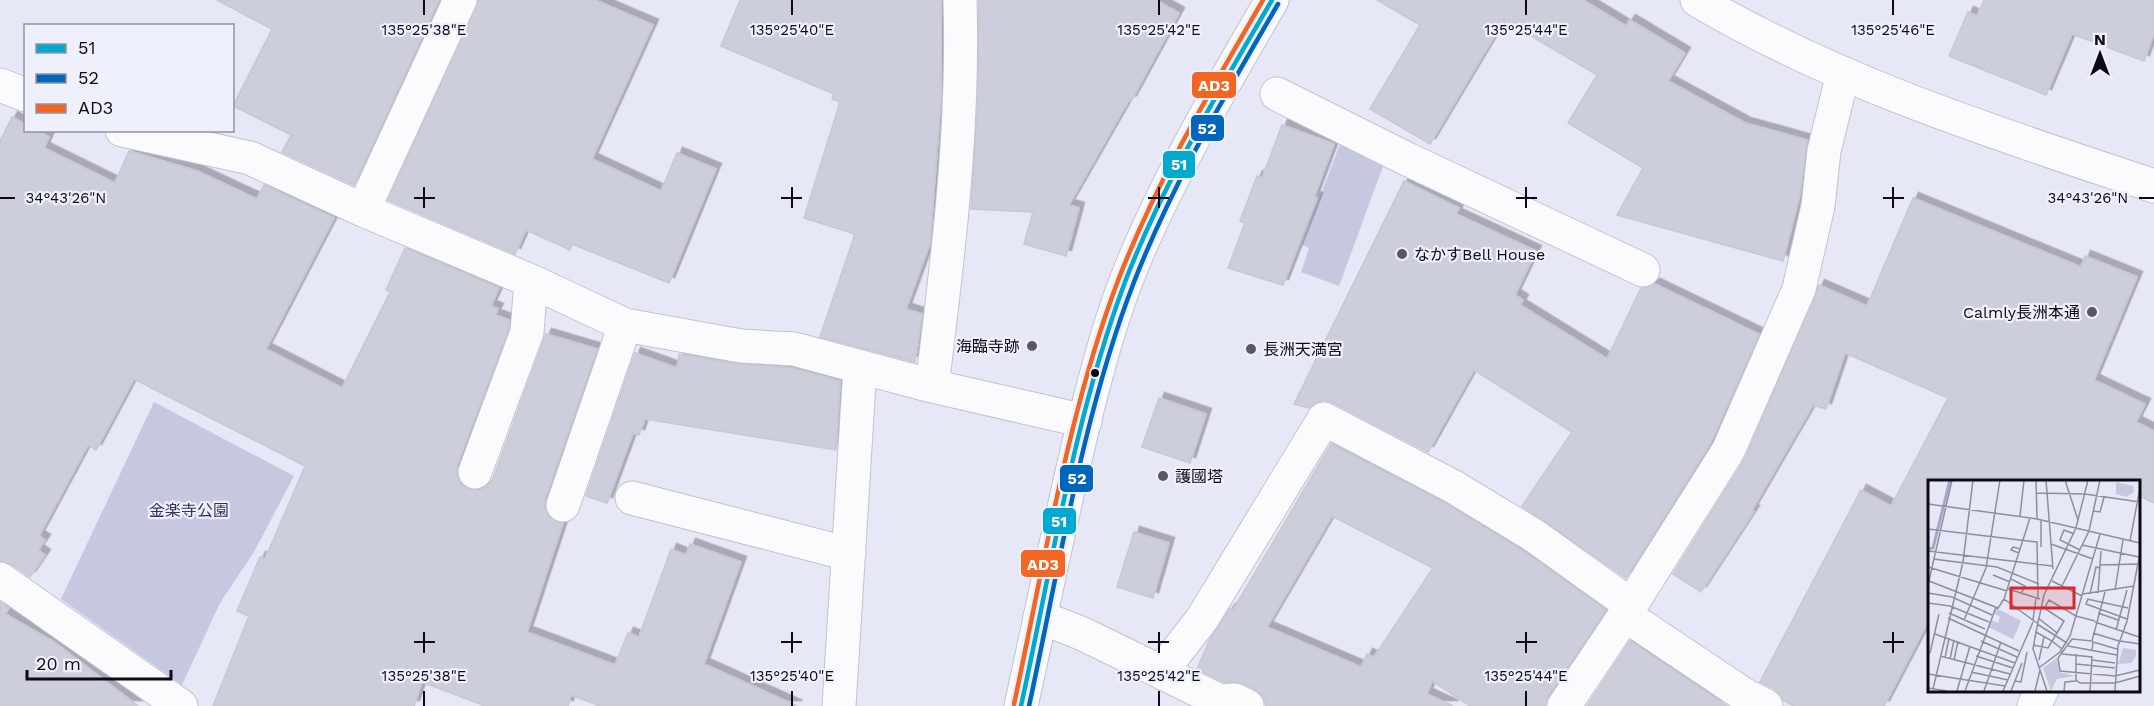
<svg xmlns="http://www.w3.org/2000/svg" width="2154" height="706" viewBox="0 0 2154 706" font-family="'Work Sans','Noto Sans JP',sans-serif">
<defs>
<filter id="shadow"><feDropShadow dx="5.5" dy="-5.5" stdDeviation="0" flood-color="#0004"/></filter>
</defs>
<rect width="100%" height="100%" fill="#e6e7f7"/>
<path fill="#c6c8df" d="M1340,144L1385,161L1339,286L1301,272L1309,248L1302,245Z
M154,402L294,476L254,552L220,603L182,685L61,599Z"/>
<path fill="#cdcedc" stroke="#c7c8d5" stroke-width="1.5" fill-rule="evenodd" filter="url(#shadow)" d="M217,0H439L354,185L282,152L291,135L233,106L272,29Z
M478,0H595L653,25L592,159L661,191L677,153L716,169L669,283L572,244L570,250L526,230L515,254L388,200Z
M740,0H941V96L930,243L906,309L922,314L915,362L820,337L855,234L804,218L840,102L832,99L834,94L721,46Z
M979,0H1156L1179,13L1131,101L1129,100L1069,205L1079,208L1066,256L1024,244L1033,212L971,209L978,97Z
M1377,0H1583L1626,26L1630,20L1685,53L1668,81L1745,123L1807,140L1800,194L1783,261L1617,215L1643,168L1568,123L1597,75L1504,20L1430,144L1370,109L1420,25Z
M1984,0H2154V33L2144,61L2072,34L2046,95L1949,56L1968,12L1977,16Z
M12,117L26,125V130H37L49,137L44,148L115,183L129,151L197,171L257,199L264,185L334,218L266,349L342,388L390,292L386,290L405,248L499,288L491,306L498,309L495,315L509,320V328L457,465V476L460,483L468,489L479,490L487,486L493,479L546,334L597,349L545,499V508L549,517L563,523L527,632L615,665L628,633L639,637L671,549L686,555L690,544L741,562L704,664L797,706H600L571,695L568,706H485L422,682L414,706H213L249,616L237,611L260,557L265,559L305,466L134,379L96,450L88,445L39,536L45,540L38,550L45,555L30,577L11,564L0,561V141Z
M1282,125L1334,144L1314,197L1317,198L1283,285L1228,268L1245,223L1240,221L1257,176L1262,178Z
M1404,181L1459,208L1456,214L1536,251L1515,295L1523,300L1520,305L1607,359L1641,288L1655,284L1759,334L1711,442L1626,578L1522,506L1572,432L1474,370L1428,452L1332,402L1323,400L1309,408L1294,404Z
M1913,198L2081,267L2085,256L2137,277L2094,380L2145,404L2136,422L2154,431V503L2138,495V481H1929V620L1884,706H1794L1783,700L1775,689L1760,682L1861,490L1891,506L1948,398L1845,353L1826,409L1813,405L1752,510L1754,511L1701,592L1673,574L1745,459L1819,285L1867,306Z
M635,353L677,368L679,354L738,364L791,368L840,381L836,450L645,419L639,435L633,433L607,503L586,496Z
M1159,398L1206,414L1190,463L1142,447Z
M1331,444L1445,503L1523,551L1606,610L1548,696L1545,706H1470L1432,681L1427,694L1453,706H1266L1263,696L1255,689L1243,683L1224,682L1197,669L1210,639L1230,609L1233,610ZM1332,516L1433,568L1374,657L1367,654L1361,667L1267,627Z
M1134,532L1169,543L1153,598L1117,587Z
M0,602L9,608L5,614L54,642L138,706H0Z
M1630,641L1727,706H1587Z"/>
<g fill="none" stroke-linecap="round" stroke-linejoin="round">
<g stroke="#c2c3cf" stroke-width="35">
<path id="street" d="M0,85L26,95
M1277,94L1407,159L1643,270
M122,130L250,158L363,210L531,281L625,325L741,346L794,349L932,386L1085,421
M363,210L460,0
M932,386C948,258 964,129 960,0
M475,472L527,332L531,281
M632,498L849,554
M563,505L625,325
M0,579L181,706
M1631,605L1728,451L1799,289L1818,206L1824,151L1843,74
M1040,617L1083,634L1220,701L1235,700L1247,706
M1161,672L1202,619L1324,419L1454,487L1533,535L1631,605L1625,615L1743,694L1766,706
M839,706L860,367
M1564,706L1625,615
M2034,706L2042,690"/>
</g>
<g stroke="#c2c3cf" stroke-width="35">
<path id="secondary" d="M1697,0C1839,84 1999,134 2154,186
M1021,706C1042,611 1061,516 1084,422C1098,367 1112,313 1134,261C1172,170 1223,85 1272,0"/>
</g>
<use href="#street" stroke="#fbfbfe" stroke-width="33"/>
<use href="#secondary" stroke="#fbfbfe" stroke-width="33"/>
<g stroke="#eef0fc" stroke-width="9">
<path id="bus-1" d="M1021,706C1052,565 1074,418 1125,282C1163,183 1219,91 1272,0"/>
</g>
<g stroke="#eef0fc" stroke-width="9">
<path id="bus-2" d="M1029,706C1059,568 1083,413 1134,282C1172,184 1226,94 1278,4"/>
</g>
<g stroke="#eef0fc" stroke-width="9">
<path id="bus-3" d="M1014,704C1044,565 1068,411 1119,278C1157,180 1211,90 1263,0"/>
</g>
<use href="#bus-1" stroke="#00a9ce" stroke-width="4.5"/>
<use href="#bus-2" stroke="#0065bd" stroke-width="4.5"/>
<use href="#bus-3" stroke="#f26522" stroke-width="4.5"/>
</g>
<path fill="none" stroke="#0b0b15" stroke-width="2" d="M424,0V15M792,0V15M1159,0V15M1526,0V15M1893,0V15M424,187V208M792,187V208M1159,187V208M1526,187V208M1893,187V208M0,198H15M414,198H435M781,198H802M1148,198H1169M1516,198H1537M1883,198H1904M2139,198H2154M424,632V653M792,632V653M1159,632V653M1526,632V653M1893,632V653M414,642H435M781,642H802M1148,642H1169M1516,642H1537M1883,642H1904M424,691V706M792,691V706M1159,691V706M1526,691V706"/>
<g fill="#585864" stroke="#eef0fc" stroke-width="2">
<circle cx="1402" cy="254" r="6"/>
<circle cx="2092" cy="312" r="6"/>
<circle cx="1032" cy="346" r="6"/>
<circle cx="1251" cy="349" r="6"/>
<circle cx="1163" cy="476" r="6"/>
</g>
<circle fill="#0b0b15" stroke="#eef0fc" stroke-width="2" cx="1095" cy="373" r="5"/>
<g text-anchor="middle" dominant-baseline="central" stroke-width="4.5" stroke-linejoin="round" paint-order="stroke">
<g font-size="16" fill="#0b0b15" stroke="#eef0fc" text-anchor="start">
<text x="1414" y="254">なかすBell House</text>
<text x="2080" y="312" text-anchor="end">Calmly長洲本通</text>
<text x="1020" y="346" text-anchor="end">海臨寺跡</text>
<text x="1263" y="349">長洲天満宮</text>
<text x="1175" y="476">護國塔</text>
</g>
<g font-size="16" fill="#323264" stroke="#eef0fc">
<text x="189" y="510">金楽寺公園</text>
</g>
</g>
<g transform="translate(1928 480)">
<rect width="212" height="212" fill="#e6e7f7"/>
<path d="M188,2L205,6L206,12L198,17L188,14ZM68,128L93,141L85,159L60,147L63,140L70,143L72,137L65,133ZM195,168L208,170V176L203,183L190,184ZM129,178L131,192L147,196L129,199L123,211L115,188Z" fill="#c6c8df"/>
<path fill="none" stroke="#a4a7c6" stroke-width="3" d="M0,69L5,68L22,0"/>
<path fill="none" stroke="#8e8f9d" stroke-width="1.5" d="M108,0L109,39M118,0L125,89M137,0L150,40M109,13L157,14L212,22M0,24L109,39L212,63M166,31L172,32L176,17M92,36L96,0M102,38L76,119L109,143M113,40V67M0,49L109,62L110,119M146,54L136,50L132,60L152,70M202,61L212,8M123,64L165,79M154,65L211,77M0,71L124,86M91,73L83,70L85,67L93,69M5,79L69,87L111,104M172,85L209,84M0,87L79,111M65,95L82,102M83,99L97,106L93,114M1,101L70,128L76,119M124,101L154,116M0,105L24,0M133,108L161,51L172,0M80,109L112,119M187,110L195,60M177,112L164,161L144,159L130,178L132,191L187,196L212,190M0,113L24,117L64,135M170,113L173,71M155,114L206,106M162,114L168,87L172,88M159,119L200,128M160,119L158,124L199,139M0,123L22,126L61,142M113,126L136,141L129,153M117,127L121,120L148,136M21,133L57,149M170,133L190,140M148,136L167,141M20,138L91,171M110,138L129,153L124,161L134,169M36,140L58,88L72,0M105,140L108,118M167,142L211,157M109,144L139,163M188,150L199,110M165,153L191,161M7,154L87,183M53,161L89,177M192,161L212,164M105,165L120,168L124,161L108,152M140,166L189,175M164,171L165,162L189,169M132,172L142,156L172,54M2,173L11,134M134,174L164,177L162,211M148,174V200L152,203H187L212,196M12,176L82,194M48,176L85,188M17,178L21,158M22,179L26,160M26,180L30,161M111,180L116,157M164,180L187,183M148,184L187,188M112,187L132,172M43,192L80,200M0,194L77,206M87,201L93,202L99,172M0,208L19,211M5,209L35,82L45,0M29,211L42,166M37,211L68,127M56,211L73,162M75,211L105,142M83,211L94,183M107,211L112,190M119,211L105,169L108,152L116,115L148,48L160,0M136,211L137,202L148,201M187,211L190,166L199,141L212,73"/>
<path fill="#d62828" fill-opacity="0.15" stroke="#d62828" stroke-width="3" d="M83,108H146V128H83Z"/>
<rect width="212" height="212" fill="none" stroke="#0b0b15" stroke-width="3"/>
</g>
<g font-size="15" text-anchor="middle" fill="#0b0b15" stroke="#eef0fc" stroke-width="4.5" stroke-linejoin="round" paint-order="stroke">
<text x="424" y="35">135°25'38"E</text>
<text x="792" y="35">135°25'40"E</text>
<text x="1159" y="35">135°25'42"E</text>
<text x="1526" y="35">135°25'44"E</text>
<text x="1893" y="35">135°25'46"E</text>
<text x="66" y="203">34°43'26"N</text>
<text x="2088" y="203">34°43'26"N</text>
<text x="424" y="681">135°25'38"E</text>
<text x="792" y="681">135°25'40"E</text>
<text x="1159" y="681">135°25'42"E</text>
<text x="1526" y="681">135°25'44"E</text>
</g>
<g stroke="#eef0fc" stroke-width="2">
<rect x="1191" y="71" width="46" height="28" rx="6" fill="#f26522"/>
<rect x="1190" y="114" width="35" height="28" rx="6" fill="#0065bd"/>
<rect x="1162" y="150" width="34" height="29" rx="6" fill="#00a9ce"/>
<rect x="1059" y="464" width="35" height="29" rx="6" fill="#0065bd"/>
<rect x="1042" y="507" width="35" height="28" rx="6" fill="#00a9ce"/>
<rect x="1020" y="549" width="46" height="29" rx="6" fill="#f26522"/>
</g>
<g font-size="16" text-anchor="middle" font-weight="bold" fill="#fff">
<text x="1214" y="91">AD3</text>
<text x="1207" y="134">52</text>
<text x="1179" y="170">51</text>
<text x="1077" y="484">52</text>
<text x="1059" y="527">51</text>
<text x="1043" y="570">AD3</text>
</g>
<rect x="24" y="24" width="210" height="108" fill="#eef0fc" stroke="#9394a0" stroke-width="1.5"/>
<rect x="36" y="44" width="30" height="9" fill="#00a9ce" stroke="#9394a0" stroke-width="1.5"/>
<text x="78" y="54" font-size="18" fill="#0b0b15">51</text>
<rect x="36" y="74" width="30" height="9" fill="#0065bd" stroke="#9394a0" stroke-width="1.5"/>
<text x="78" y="84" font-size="18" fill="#0b0b15">52</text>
<rect x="36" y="104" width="30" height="9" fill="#f26522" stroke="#9394a0" stroke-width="1.5"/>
<text x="78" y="114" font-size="18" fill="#0b0b15">AD3</text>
<g transform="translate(2100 54)" stroke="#eef0fc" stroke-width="4.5" paint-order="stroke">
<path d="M0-4.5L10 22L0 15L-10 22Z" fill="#0b0b15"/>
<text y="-9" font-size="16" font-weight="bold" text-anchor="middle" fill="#0b0b15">N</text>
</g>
<path d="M27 670v9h144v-9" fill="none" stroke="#0b0b15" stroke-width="3"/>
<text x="36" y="670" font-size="18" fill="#0b0b15" stroke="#eef0fc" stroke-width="4.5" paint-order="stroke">20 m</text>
</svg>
